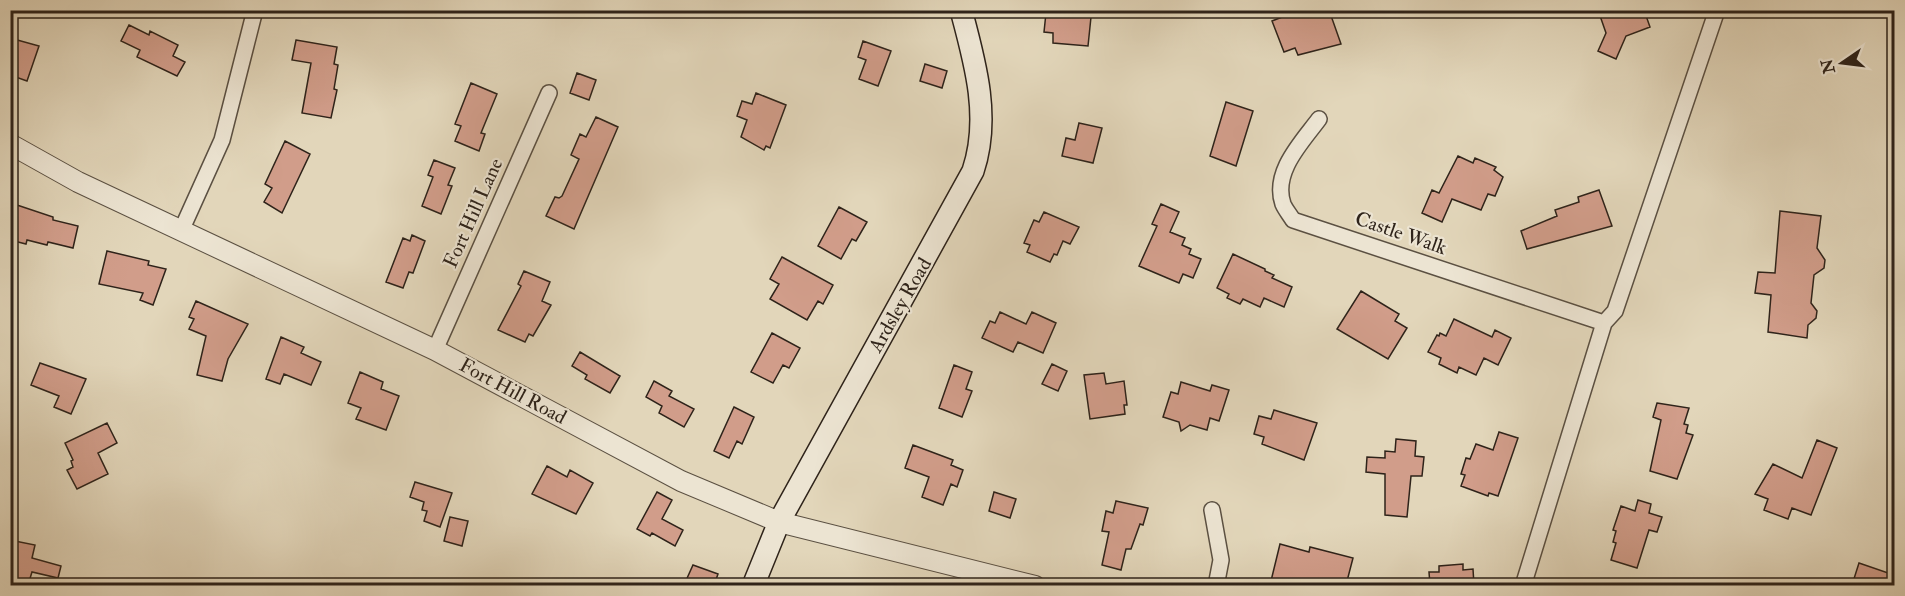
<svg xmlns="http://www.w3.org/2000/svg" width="1905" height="596" viewBox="0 0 1905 596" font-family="'IM FELL Double Pica',serif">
<rect width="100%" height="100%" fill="#e2d6ba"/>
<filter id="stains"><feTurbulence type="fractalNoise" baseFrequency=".00333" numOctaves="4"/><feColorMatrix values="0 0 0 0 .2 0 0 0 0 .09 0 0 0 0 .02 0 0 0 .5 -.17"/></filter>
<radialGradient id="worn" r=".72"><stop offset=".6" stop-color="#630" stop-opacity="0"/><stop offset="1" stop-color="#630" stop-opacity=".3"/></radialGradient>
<path fill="#d19d8a" stroke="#2e231a" stroke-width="1.5" d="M1300,10H1329L1341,44L1298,55L1295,48L1284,52L1272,21Z
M1598,10H1644L1650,27L1626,36L1616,59L1598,51L1606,33Z
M1046,13L1091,17L1088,46L1053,43V33L1044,32Z
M129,25L149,35L150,31L178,45L173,56L185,62L177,76L137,57L140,50L121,41Z
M10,38L39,46L27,81L10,75Z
M296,40L337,47L334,64L338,65L334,89L337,90L331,118L302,113L311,63L292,60Z
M863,41L891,51L878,86L859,79L866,60L858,57Z
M925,64L947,71L942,88L920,81Z
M577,73L596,80L589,100L570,93Z
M471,83L497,94L481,133L485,134L479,151L455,141L461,126L455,124Z
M756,93L786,105L770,148L766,146L764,150L741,137L747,120L737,116L742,101L752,104Z
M1226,102L1253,111L1236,166L1210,156Z
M596,117L618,127L574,229L546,216L555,197L559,198L562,196L579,159L571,155L580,134L586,137Z
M1079,123L1102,128L1093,163L1062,156L1066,138L1075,140Z
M285,141L310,154L282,213L264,202L272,188L265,184Z
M1458,156L1473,163L1475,158L1496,167L1494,170L1503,177L1495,196L1488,194L1481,210L1452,199L1442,222L1422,213L1432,190L1439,193Z
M434,160L455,168L448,185L452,186L441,214L422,206L433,177L428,175Z
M1599,190L1612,226L1527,249L1521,231L1557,216L1555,210L1579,202L1578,197Z
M14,204L53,217V220L78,226L73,248L48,242L47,245L27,240L26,244L10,240Z
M1161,204L1179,212L1170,232L1185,238L1182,245L1191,249L1189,254L1201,259L1193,278L1183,274L1179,283L1139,266L1157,226L1152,224Z
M839,207L867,222L856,241L852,239L841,259L818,246Z
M1780,211L1821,216L1817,248L1825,260L1824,268L1814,275L1811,303L1817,311L1816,318L1808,325L1807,338L1768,332L1771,295L1755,293L1758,272L1775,273Z
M1044,212L1079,227L1070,244L1063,241L1057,255L1054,254L1050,262L1027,252L1030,245L1024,243L1034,220L1039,222Z
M412,235L425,241L413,273L409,272L403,288L386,282L403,238L410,241Z
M107,251L149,261L148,265L166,269L153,305L140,300L143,293L99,284Z
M1233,254L1265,269V271L1274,275L1272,278L1292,287L1284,307L1264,298L1260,307L1243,299L1240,304L1227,298L1229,294L1217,288Z
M782,257L833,285L823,304L818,301L807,320L770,299L779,284L770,279Z
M524,271L550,282L542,301L551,305L533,336L529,334L525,342L498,330L521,286L518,284Z
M1361,291L1399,314L1395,321L1407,328L1388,359L1337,329Z
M196,301L248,324L228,359L222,381L197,375L206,336L189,329L194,319L189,317Z
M1000,312L1026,324L1032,312L1056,323L1043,353L1018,342L1013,352L982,338L990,321L995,323Z
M1454,319L1492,337L1495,330L1511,338L1498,365L1484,358L1476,375L1459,367L1457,373L1439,364L1441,358L1428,352L1437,335L1439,336L1440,333L1446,336Z
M772,333L800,348L789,368L783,365L773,383L751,372Z
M281,337L304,347L301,353L321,362L311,385L284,374L280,384L266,379Z
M580,352L620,376L610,393L585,379L587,375L572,366Z
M40,363L86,379L71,414L54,407L59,396L31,385Z
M1052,364L1067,371L1058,391L1042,384Z
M954,365L972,372L966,389L972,391L962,417L939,408Z
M360,372L383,382L381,389L399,396L386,430L356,419L361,408L348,403Z
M1104,373L1106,384L1124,381L1127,405H1124L1125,414L1090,419L1084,375Z
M654,381L672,391L669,396L694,409L684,427L659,413L662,406L646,397Z
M1181,382L1210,391L1212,385L1229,390L1219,421L1210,418L1207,430L1190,425L1181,431L1179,422L1163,417L1171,392L1178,394Z
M1657,403L1689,408L1684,424L1688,425L1686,433L1693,435L1677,479L1650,471L1661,420L1653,417Z
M734,407L754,417L742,444L737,441L729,458L714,451Z
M1274,410L1317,423L1304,460L1262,444L1264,437L1254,434L1259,416L1271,419Z
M107,423L117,443L98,453L108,474L77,489L67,470L73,467L71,461L73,460L65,443Z
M1499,432L1518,438L1498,496L1489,493L1488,496L1461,486L1465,475L1461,474L1466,458L1470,459L1476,444L1493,450Z
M1396,439L1416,441L1415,456L1424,457L1422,476H1411L1407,517L1385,515V474L1366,472L1367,457L1385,458V451L1395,452Z
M1817,440L1837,448L1811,515L1792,508L1788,519L1764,510L1768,499L1755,494L1773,464L1802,478Z
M913,445L953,460L951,465L963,470L957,487L951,484L943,505L922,497L929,477L905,468Z
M547,466L567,477L570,470L593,483L576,514L532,494Z
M415,482L452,493L440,527L424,521L427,511L422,510L424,502L410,497Z
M657,492L672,500L662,519L683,530L675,546L652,533L650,536L637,529Z
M994,492L1016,499L1010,518L989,511Z
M1638,500L1651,504L1649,513L1662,517L1657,532L1649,530L1637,568L1611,560L1616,543L1613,542L1616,531L1613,530L1621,506L1635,511Z
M1116,501L1148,508L1143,525L1140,524L1131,549H1126L1121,570L1102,565L1109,532L1102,531L1106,511L1113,513Z
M450,517L468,521L462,546L444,541Z
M10,540L35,545L32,558L61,566L58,578L32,572L28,585H10Z
M1280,544L1309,552L1310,547L1353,558L1346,585H1270Z
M1859,563L1894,575V585H1852Z
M1463,564V570L1473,569L1474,585H1430L1429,572H1439V566Z
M693,565L718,574L714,585H684Z"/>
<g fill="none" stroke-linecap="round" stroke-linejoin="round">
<g stroke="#5b5042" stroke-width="18">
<path id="minor" d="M1319,119C1302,142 1272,172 1283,204C1285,209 1290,215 1293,220L1604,323
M181,231L222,140L255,10
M435,350L549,93
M1212,510L1221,560L1216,586
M1523,586L1604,323L1615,311L1717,10"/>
</g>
<g stroke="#5b5042" stroke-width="22">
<path id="tertiary" d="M10,144L78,182L435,350L681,481L779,522L1035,586"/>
</g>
<g stroke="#2e231a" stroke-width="24">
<path id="secondary" d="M753,586L779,522L973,171C991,118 975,62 961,10"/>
</g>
<use href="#minor" stroke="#ece4d2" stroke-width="15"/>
<use href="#tertiary" stroke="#ece4d2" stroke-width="20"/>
<use href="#secondary" stroke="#ece4d2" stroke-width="21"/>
</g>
<g text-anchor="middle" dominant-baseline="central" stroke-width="4.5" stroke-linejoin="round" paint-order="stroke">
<g font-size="20" fill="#2e231a" stroke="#ece4d2">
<text transform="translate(473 213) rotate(-66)">Fort Hill Lane</text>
<text transform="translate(1401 233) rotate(19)">Castle Walk</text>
<text transform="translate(900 305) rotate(-60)">Ardsley Road</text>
<text transform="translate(513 391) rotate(28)">Fort Hill Road</text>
</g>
</g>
<rect width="1905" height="596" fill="none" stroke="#e2d6ba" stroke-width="36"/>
<rect x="12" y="12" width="1881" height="572" fill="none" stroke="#2e231a" stroke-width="3"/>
<rect x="18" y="18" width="1869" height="560" fill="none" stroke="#2e231a" stroke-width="1.5"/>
<g transform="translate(1842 63) rotate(256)" stroke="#ece4d2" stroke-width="4.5" paint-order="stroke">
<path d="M0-4.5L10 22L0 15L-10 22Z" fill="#2e231a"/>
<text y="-9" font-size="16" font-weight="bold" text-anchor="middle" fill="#2e231a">N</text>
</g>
<rect width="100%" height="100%" filter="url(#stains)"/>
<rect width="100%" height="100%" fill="url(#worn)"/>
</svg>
